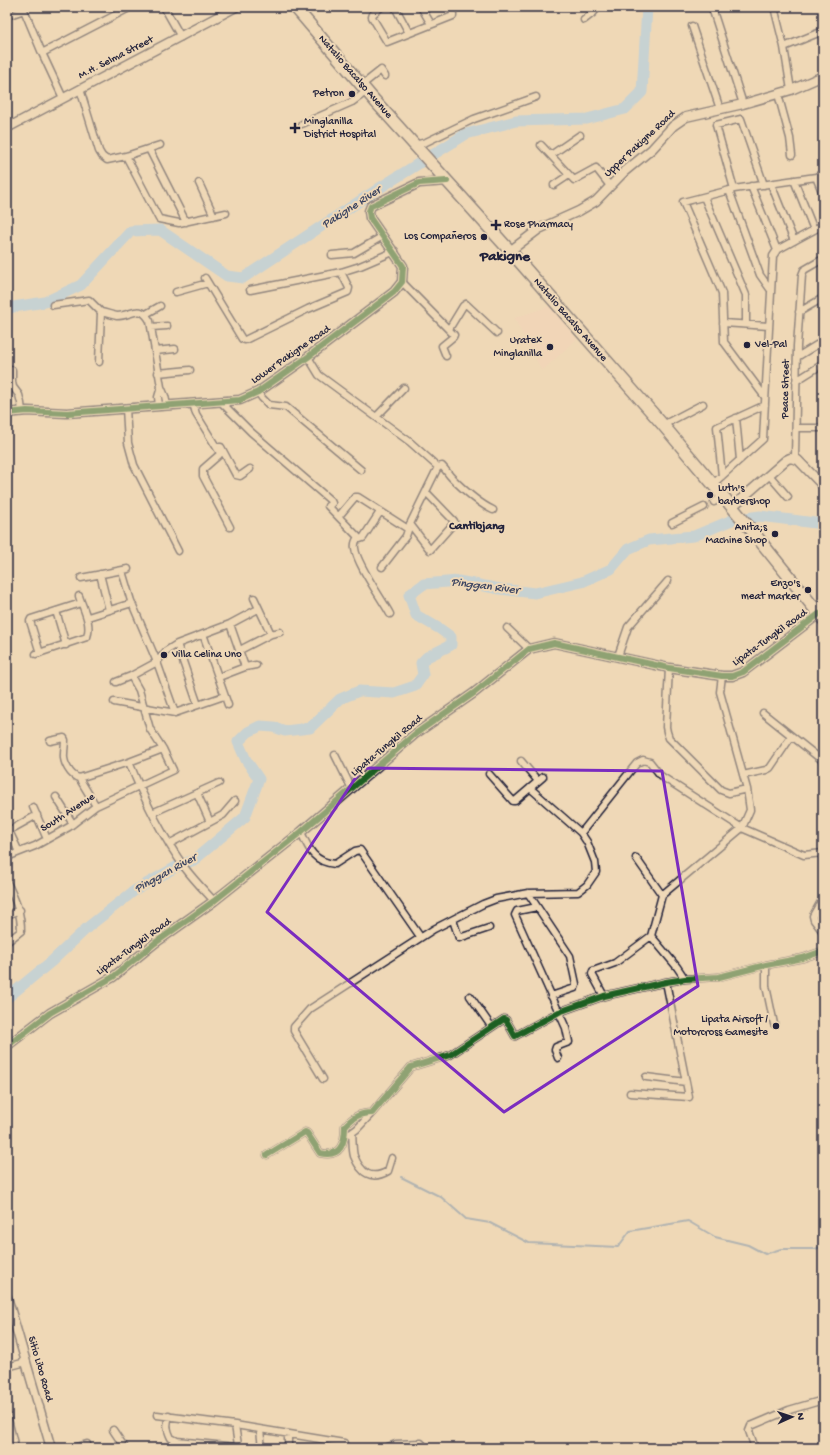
<svg xmlns="http://www.w3.org/2000/svg" width="830" height="1455" viewBox="0 0 830 1455" font-family="'Gochi Hand',sans-serif">
<rect width="100%" height="100%" fill="#efd8b7"/>
<filter id="ink" filterUnits="userSpaceOnUse"><feTurbulence type="fractalNoise" baseFrequency=".025" numOctaves="2"/><feDisplacementMap in="SourceGraphic" scale="8" xChannelSelector="R" yChannelSelector="G"/><feConvolveMatrix kernelMatrix="1 2 1 2 8 2 1 2 1" color-interpolation-filters="sRGB"/></filter>
<g filter="url(#ink)">
<path fill="#f3d0b8" d="M349,84L358,95L352,99H345L340,92Z
M550,306L577,339L542,371L514,318Z"/>
<g fill="none" stroke-linecap="round" stroke-linejoin="round">
<path stroke="#6986aa" stroke-width="2" d="M401,1177L441,1197L466,1219L490,1223L529,1243L618,1247L630,1231L688,1221L715,1237L748,1245L765,1254L781,1249H815L823,1246"/>
<path stroke="#98c9f4" stroke-width="11" d="M7,308L45,302L81,285L131,231L160,230L227,276L243,278L378,189L466,134L516,121L587,119L625,109L642,92L647,7
M7,998L52,961L88,927L134,891L176,867L194,860L245,817L259,779L246,760L238,742L248,732L260,726L274,727L285,731L310,728L340,699L359,691L394,693L415,686L423,675L421,663L427,657L451,645V637L440,629L416,615L409,595L424,584L458,581L500,589L535,593L582,582L611,569L628,549L649,540L694,536L732,520L760,516L823,524"/>
<path stroke="#c6b49e" stroke-width="6" stroke-dasharray="6 3" stroke-linecap="butt" d="M704,507L714,502"/>
<g stroke="#22223b" stroke-width="9">
<path id="street" d="M164,7L181,37
M381,7L373,14L372,17L387,42L453,16V13L450,7
M395,7L409,33
M421,7L431,24
M774,7L784,47L791,90
M713,11L743,104
M7,16L24,10L42,53L63,98
M584,20L593,13L598,7
M692,26L720,109
M784,47L823,31
M42,53L131,7
M362,85L381,70L385,76
M80,89L99,151L102,156L107,160L126,156L160,145
M778,94L790,138L792,155
M302,124L352,102L367,91
M415,145L426,142L474,119L536,97
M541,145L574,180L596,168L610,186
M149,149L186,222
M551,155L580,135
M126,156L159,219L179,223L226,213
M816,177L823,194
M794,180L814,230
M199,183L214,216
M771,184L794,241
M554,185L569,175
M751,186L777,250
M734,189L716,125L741,119L764,185
M729,190L760,275L770,289
M704,197L746,295V324
M332,255L354,253L383,236
M205,278L242,339L245,340L308,309L348,292L349,288L341,272
M402,282L454,335L453,337L442,346L446,356
M250,290L341,272L360,266L395,251
M176,292L208,283
M53,305L89,300L101,312
M799,312L823,298
M146,314L160,306
M723,323L769,326
M151,327L167,326
M449,329L463,306L466,304L497,333
M155,351L175,349
M308,357L319,375L410,442L438,467L442,466C446,470 448,474 452,478C464,490 478,503 493,510
M797,357L823,341
M99,362L101,312C106,313 112,315 117,316C132,316 140,303 150,321L161,387
M12,370V382L13,387L19,395L21,403L22,411
M158,373L190,370
M796,381L823,364
M258,392L262,398L269,405L286,407L361,470
M765,397L724,342L722,293L683,202L734,189L816,177L823,173
M220,401L251,432L331,501L332,503L328,506L360,539L363,538L380,512
M193,403L196,414L220,453L219,455L203,469V476L230,527
M159,406L158,397L161,387L165,396L167,405
M126,408L128,443L134,465L178,551
M376,417L404,388
M736,418L740,460
M663,425L703,404
M796,428H823
M217,447H221L236,475L240,476L250,469
M795,459L797,346L802,275L804,270L823,259
M769,475L788,497
M722,476L717,427L765,405
M713,484L763,439L773,256L777,250L823,225
M714,502L723,496
M339,516L355,497H358L408,529
M672,523L704,507
M410,524L430,550L454,523V521L426,492
M358,537C356,540 354,544 355,548C356,563 382,599 390,614
M382,567L406,536L410,524L438,467
M122,571L131,601L157,662L175,713
M100,574L109,610
M81,578L128,569
M254,598L271,634
M813,606L823,603
M56,611L66,645
M88,617L132,603
M230,624L245,667
M507,628L529,649
M203,634L228,705
M177,644L198,705
M240,650L271,634L280,632
M40,653L30,621L31,619L81,603
M36,654L87,637C92,623 83,609 79,596
M618,656L628,627L668,581
M669,668L666,727L667,732L669,738L721,790L729,793L747,789
M219,677L245,667L256,665
M116,682L131,676L157,662L166,651L177,644L230,624L258,609
M114,702L175,713L224,696
M763,713L823,761
M50,741L64,738L65,740C65,745 64,749 64,754C63,762 70,776 79,778L129,762L163,749
M335,755L352,789
M521,761L538,781
M129,762C144,799 162,836 185,868C194,880 204,890 214,901
M489,774L513,801H515L543,777
M743,775L766,770L770,768L791,737
M79,778L96,806
M197,793L210,822
M56,797L73,824
M33,807L47,839
M152,813L219,783
M301,832C309,850 314,862 335,864L355,851L360,850L419,935
M581,833L632,769L637,763L643,760L650,762L661,776L742,828L804,855L823,853
M169,844L223,815L235,801
M19,852L10,833V830L37,815
M7,857L35,846L69,827L96,806L173,770L163,749L150,729L139,690L131,676
M636,858L662,895
M7,882C15,900 21,911 21,931L7,942
M528,893L570,956L576,984L575,988L551,996
M823,898L813,916L814,920L823,932
M537,907L517,911L515,915L566,1028L569,1042L556,1047L555,1050L558,1058
M7,915L20,910
M453,920L459,938L489,928
M766,965V986L774,1024
M685,979L677,967L651,936L662,895L742,828L750,810L747,789L720,692L722,676
M470,996L491,1026
M604,996L592,974L593,971L615,963L651,936
M646,1077L686,1082
M323,1079L294,1031V1027L310,1009L434,929L483,904L496,899L528,893L578,892L587,885L596,872L595,862L587,842L581,833L530,788
M630,1093L689,1097L666,982
M352,1133C353,1140 352,1149 354,1156C361,1173 371,1181 388,1171L392,1158
M350,1134L357,1129L372,1113
M267,1155L305,1132L307,1133L320,1153C341,1158 345,1143 345,1126C353,1117 360,1113 372,1113L411,1067L450,1055L504,1019L506,1020L515,1036L559,1012L604,996L666,982L685,979L719,977L766,965L803,958L823,951
M7,1367L26,1362
M823,1367L822,1370L823,1389
M7,1415L15,1448
M157,1415L235,1425L344,1443
M169,1416C166,1425 167,1430 171,1438L177,1441L236,1447L238,1445L235,1425
M113,1430L125,1448
M260,1430L262,1448
M74,1448L87,1444
M288,1448V1434
M385,1448L396,1444L421,1443L426,1448
M755,1448L749,1431L751,1426L789,1410L823,1400"/>
</g>
<g stroke="#22223b" stroke-width="11">
<path id="secondary" d="M7,128L236,7
M510,251L539,229L579,211L596,201L624,172L652,149L673,126L686,117L743,104L791,90L823,76
M7,413L27,411L67,413L240,400L258,392L308,357L394,292L402,282L403,266L370,218L369,211L371,206L419,183L447,181
M732,507L786,460L790,458L798,460L823,486
M7,1046L50,1013L113,977L155,943L214,901L301,832L415,734L474,693L529,649L554,643L669,668L722,676H732L743,672L819,614
M7,1297L51,1448"/>
</g>
<g stroke="#22223b" stroke-width="14">
<path id="highway" d="M295,7L375,101L511,252L663,425L749,527L823,619"/>
</g>
<use href="#street" stroke="#efd8b7" stroke-width="6"/>
<use href="#secondary" stroke="#efd8b7" stroke-width="8"/>
<use href="#highway" stroke="#efd8b7" stroke-width="11"/>
<g stroke="#efd8b7" stroke-width="8">
<path id="cycleway" d="M7,413L27,411L67,413L240,400L258,392L308,357L394,292L402,282L403,266L370,218L369,211L371,206L419,183L447,181
M7,1046L50,1013L113,977L155,943L214,901L301,832L415,734L474,693L529,649L554,643L669,668L722,676H732L743,672L819,614
M267,1155L305,1132L307,1133L320,1153C341,1158 345,1143 345,1126C353,1117 360,1113 372,1113L411,1067L450,1055L504,1019L506,1020L515,1036L559,1012L604,996L666,982L685,979L719,977L766,965L803,958L823,951"/>
</g>
<use href="#cycleway" stroke="#1b5e20" stroke-width="6"/>
</g>
</g>
<path d="M0 0H830V1455H0ZM362,768L662,771L698,986L504,1112L267,912Z" fill="#efd8b7" fill-opacity=".55" fill-rule="evenodd"/>
<path fill="none" stroke="#7b2cbf" stroke-width="3" stroke-linejoin="round" d="M362,768L662,771L698,986L504,1112L267,912Z"/>
<g fill="#22223b" stroke="#efd8b7" stroke-width="1.5">
<circle cx="352" cy="94" r="4"/>
<path d="M293 122h4v4h4v4h-4v4h-4v-4h-4v-4h4z"/>
<path d="M494 219h4v4h4v4h-4v4h-4v-4h-4v-4h4z"/>
<circle cx="484" cy="237" r="4"/>
<circle cx="747" cy="345" r="4"/>
<circle cx="550" cy="347" r="4"/>
<circle cx="710" cy="495" r="4"/>
<circle cx="775" cy="534" r="4"/>
<circle cx="808" cy="590" r="4"/>
<circle cx="164" cy="655" r="4"/>
<circle cx="776" cy="1026" r="4"/>
</g>
<g text-anchor="middle" dominant-baseline="central" stroke-width="4" stroke-linejoin="round" paint-order="stroke">
<g font-size="11" fill="#22223b" stroke="#efd8b7">
<text transform="translate(116 58) rotate(-27)">M.H. Selma Street</text>
<text transform="translate(355 77) rotate(49)">Natalio Bacalso Avenue</text>
<text transform="translate(640 144) rotate(-43)">Upper Pakigne Road</text>
<text transform="translate(570 320) rotate(49)">Natalio Bacalso Avenue</text>
<text transform="translate(291 355) rotate(-35)">Lower Pakigne Road</text>
<text transform="translate(786 389) rotate(-89)">Peace Street</text>
<text transform="translate(770 638) rotate(-36)">Lipata-Tungkil Road</text>
<text transform="translate(387 746) rotate(-40)">Lipata-Tungkil Road</text>
<text transform="translate(68 813) rotate(-33)">South Avenue</text>
<text transform="translate(134 947) rotate(-36)">Lipata-Tungkil Road</text>
<text transform="translate(40 1369) rotate(74)">Sitio Libo Road</text>
</g>
<g font-size="11" fill="#22223b" stroke="#efd8b7" text-anchor="end">
<text x="344" y="94">Petron</text>
<text x="304" y="122" text-anchor="start">Minglanilla<tspan x="304" dy="13">District Hospital</tspan></text>
<text x="504" y="225" text-anchor="start">Rose Pharmacy</text>
<text x="476" y="237">Los Compañeros</text>
<text x="542" y="341">Uratex<tspan x="542" dy="13">Minglanilla</tspan></text>
<text x="755" y="345" text-anchor="start">Vel-Pal</text>
<text x="718" y="489" text-anchor="start">Luth's<tspan x="718" dy="13">barbershop</tspan></text>
<text x="767" y="528">Anita;s<tspan x="767" dy="13">Machine Shop</tspan></text>
<text x="800" y="584">Enzo's<tspan x="800" dy="13">meat marker</tspan></text>
<text x="172" y="655" text-anchor="start">Villa Celina Uno</text>
<text x="768" y="1020">Lipata Airsoft /<tspan x="768" dy="13">Motorcross Gamesite</tspan></text>
</g>
<g font-size="12" font-style="italic" fill="#3a4360" stroke="#efd8b7">
<text transform="translate(352 208) rotate(-33)">Pakigne River</text>
<text transform="translate(485 587) rotate(7)">Pinggan River</text>
<text transform="translate(166 874) rotate(-29)">Pinggan River</text>
</g>
<g font-size="12" font-weight="bold" fill="#22223b" stroke="#efd8b7">
<text x="477" y="527">Cantibjang</text>
</g>
<g font-size="15" font-weight="bold" fill="#22223b" stroke="#efd8b7">
<text x="505" y="257">Pakigne</text>
</g>
</g>
<rect width="830" height="1455" fill="none" stroke="#efd8b7" stroke-width="24"/>
<rect x="12" y="12" width="806" height="1431" fill="none" stroke="#22223b" stroke-width="1.5" filter="url(#ink)"/>
<g transform="translate(792 1417) rotate(87)" stroke="#efd8b7" stroke-width="3" paint-order="stroke">
<path d="M0-3L7 15L0 10L-7 15Z" fill="#22223b"/>
<text y="-6" font-size="11" font-weight="bold" text-anchor="middle" fill="#22223b">N</text>
</g>
</svg>
